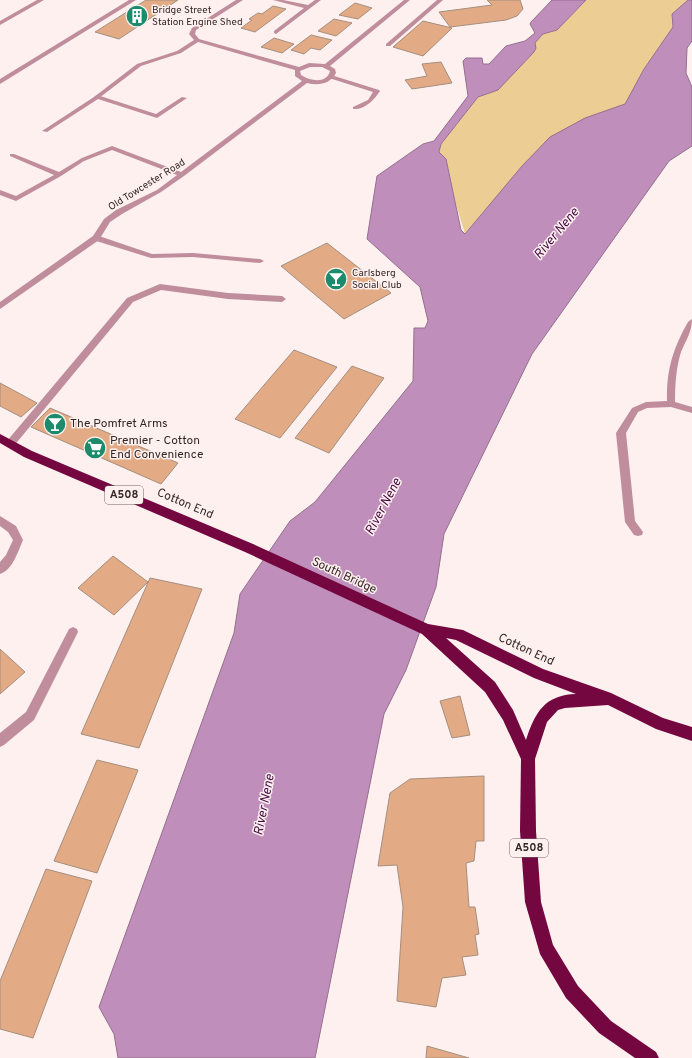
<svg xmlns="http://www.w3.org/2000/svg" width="692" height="1058" viewBox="0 0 692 1058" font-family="Overpass,sans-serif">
<rect width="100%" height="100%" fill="#fdf0ef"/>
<path fill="#ecce95" d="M586,0H688L672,14L673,27L644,69L625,104L610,110L485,210L465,234L455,201L446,160L439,153L441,144L478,97L498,90L543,34L557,30Z"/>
<path fill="#bf8eba" stroke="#956f8e" d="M552,0H586L557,30L543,34L535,43L536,48L534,52L498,90L478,97L441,144L439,152L446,159L461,230L465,234L522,166L550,137L585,118L625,104L644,69L673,27L672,14L688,0H692V41L687,48L686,73L692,87V146L669,161L532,354L444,534L436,587L406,670L384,714L315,1058H118L114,1034L99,1007L234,633L240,594L290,521L315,502L413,381L414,328H425L428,321L420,287L367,239L377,176L423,144L434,141L468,96L463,61L466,58H482L483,64H489L506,46L525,41L535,33L530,24L531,22Z"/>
<path fill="#e3ab85" stroke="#a58e7e" d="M146,0H178L119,39L95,32Z
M487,0H520L523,9L517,16L506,20L450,27L439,12L492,5Z
M355,3L372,8L358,19L339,15Z
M273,6L286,9L255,32L241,28L252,20L249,19L258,13L262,14Z
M334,19L352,23L336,36L318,31Z
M423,21L452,28L423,56L393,47Z
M311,35L332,40L320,50L311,48L304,54L291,50Z
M274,38L294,44L282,53L261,47Z
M441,62L452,83L412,89L405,80L427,76L422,64Z
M327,243L391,293L344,319L281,266Z
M294,350L337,367L280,438L235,419Z
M352,366L384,378L329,453L295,438Z
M0,383L37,403L21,417L0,406Z
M50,408L178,463L161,484L31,427Z
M113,556L148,582L114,615L78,588Z
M150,578L202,589L139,748L81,734Z
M0,649L25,672L0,694Z
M460,696L470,735L452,738L440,701Z
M97,760L138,770L97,873L54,861Z
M484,776V841H476L474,861L466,863L469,907H475L479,934L475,935L478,955L462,957L466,975L442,978L436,1007L397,1001L403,907L397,865L378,866L390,793L410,779Z
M46,869L92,881L33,1038L0,1029V981Z
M427,1046L469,1058H426Z"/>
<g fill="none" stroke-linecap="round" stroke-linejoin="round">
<path fill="#c08d9d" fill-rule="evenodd" d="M37,0H44L0,25V21Z
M129,0H136L0,84V79Z
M331,75L379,90L380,91C374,100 365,110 353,109V107L368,100L373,92L329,78L328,77Z
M97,95L156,114L182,97L187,98L157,118L98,99L47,132L42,131Z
M10,154H14L59,172L82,158L87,159L61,176L16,201L0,195V190L16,196L54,175L10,156Z
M93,236H99L152,254L193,253L260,259L264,261L260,263L193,257L151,258L93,240Z
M160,284L228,293L282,296L286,299L282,302L228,299L161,290L133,302L13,447H7L5,444L7,441L127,298Z
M692,319C692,332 686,340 681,352C676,368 675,385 675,402L692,407V413L671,407L647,408L638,412L626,433L635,521L643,532L642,535L638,536L634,535L625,522L616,433L632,408L646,402L667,401C666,371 673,348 688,322Z
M0,516L16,526L23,540C18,551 13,570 0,574V562L6,555L13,540L8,532L0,526Z
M73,627L77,629L78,632L34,720L4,745L0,747V733L26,712L69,629Z"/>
<path fill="#c08d9d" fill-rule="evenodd" d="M236,0H243L196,30L195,34L199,39L299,67L309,63L325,64L404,0H410L330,66L335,69L336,73C330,84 319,86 307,83L184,176L161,192L122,214L110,222L99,240L0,309V302L93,236L104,219L116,210L157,190L177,175L112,150L84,161L81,159L82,158L112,146L181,172L302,81L295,76V70L198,42L181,53L141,66L99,98L94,97L137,64L177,51L194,40L189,34L192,28ZM310,67H322L330,71C327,84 310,81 301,75L300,71Z
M273,0H283L308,5L315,0H321L276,34L274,33V31L304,8Z
M437,0H443L390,46H386V44Z"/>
<path fill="#74073f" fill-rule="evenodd" d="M0,434L32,451L253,544L428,624L463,630L543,669L611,693L663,718L692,727V741L656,729L608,705L565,708L558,710L547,722L535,759L536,831L541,902L553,945L578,986L611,1021L656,1052L659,1058H635L599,1033L566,998L540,954L525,902L520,831L521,759L503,720L485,692L422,634L245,552L24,457L0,443ZM446,638L456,640L534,678L576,694C545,695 535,712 526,740L513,710L495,682Z"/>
</g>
<defs>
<g id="building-disc" transform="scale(1.15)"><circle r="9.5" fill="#1b8b6b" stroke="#fdf0ef"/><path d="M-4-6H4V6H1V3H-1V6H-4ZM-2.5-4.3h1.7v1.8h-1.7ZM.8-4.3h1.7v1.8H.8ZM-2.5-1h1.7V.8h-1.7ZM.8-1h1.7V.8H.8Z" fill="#fff"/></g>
<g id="bar-disc" transform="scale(1.15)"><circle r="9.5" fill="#1b8b6b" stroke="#fdf0ef"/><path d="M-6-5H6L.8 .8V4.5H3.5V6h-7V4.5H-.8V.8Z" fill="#fff"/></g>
<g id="supermarket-disc" transform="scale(1.15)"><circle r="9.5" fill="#1b8b6b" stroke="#fdf0ef"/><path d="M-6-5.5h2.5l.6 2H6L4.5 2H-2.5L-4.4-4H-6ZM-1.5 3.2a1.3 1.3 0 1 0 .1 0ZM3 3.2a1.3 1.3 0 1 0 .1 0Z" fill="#fff"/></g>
</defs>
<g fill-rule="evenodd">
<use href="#building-disc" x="137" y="16"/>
<use href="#bar-disc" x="336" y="279"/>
<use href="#bar-disc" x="55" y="424"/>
<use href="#supermarket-disc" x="95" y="448"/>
</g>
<g text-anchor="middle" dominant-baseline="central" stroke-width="3" stroke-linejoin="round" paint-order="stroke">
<g font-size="10" fill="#332726" stroke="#fdf0ef" text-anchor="start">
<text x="152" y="10">Bridge Street<tspan x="152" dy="12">Station Engine Shed</tspan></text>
<text x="352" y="273">Carlsberg<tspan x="352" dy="12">Social Club</tspan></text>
</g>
<g font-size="10" fill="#332726" stroke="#fdf0ef">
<text transform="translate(147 185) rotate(-32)">Old Towcester Road</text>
</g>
<g fill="#fdf0ef" stroke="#706362" stroke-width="1">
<rect x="105" y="486" width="38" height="18" rx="3"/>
<rect x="510" y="839" width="38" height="18" rx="3"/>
</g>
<g font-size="11" font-weight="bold" fill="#332726">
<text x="124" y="495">A508</text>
<text x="529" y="848">A508</text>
</g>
<g font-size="12" fill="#332726" stroke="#fdf0ef" text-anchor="start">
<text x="70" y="424">The Pomfret Arms</text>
<text x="110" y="441">Premier - Cotton<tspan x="110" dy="14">End Convenience</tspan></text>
</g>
<g font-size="12" fill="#332726" stroke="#fdf0ef">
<text transform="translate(185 504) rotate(23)">Cotton End</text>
<text transform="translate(344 576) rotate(25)">South Bridge</text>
<text transform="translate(526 650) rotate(25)">Cotton End</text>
</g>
<g font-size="13" font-style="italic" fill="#470b45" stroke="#fdf0ef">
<text transform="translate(557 234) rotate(-50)">River Nene</text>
<text transform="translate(384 507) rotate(-62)">River Nene</text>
<text transform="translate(265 805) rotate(-79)">River Nene</text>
</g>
</g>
</svg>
